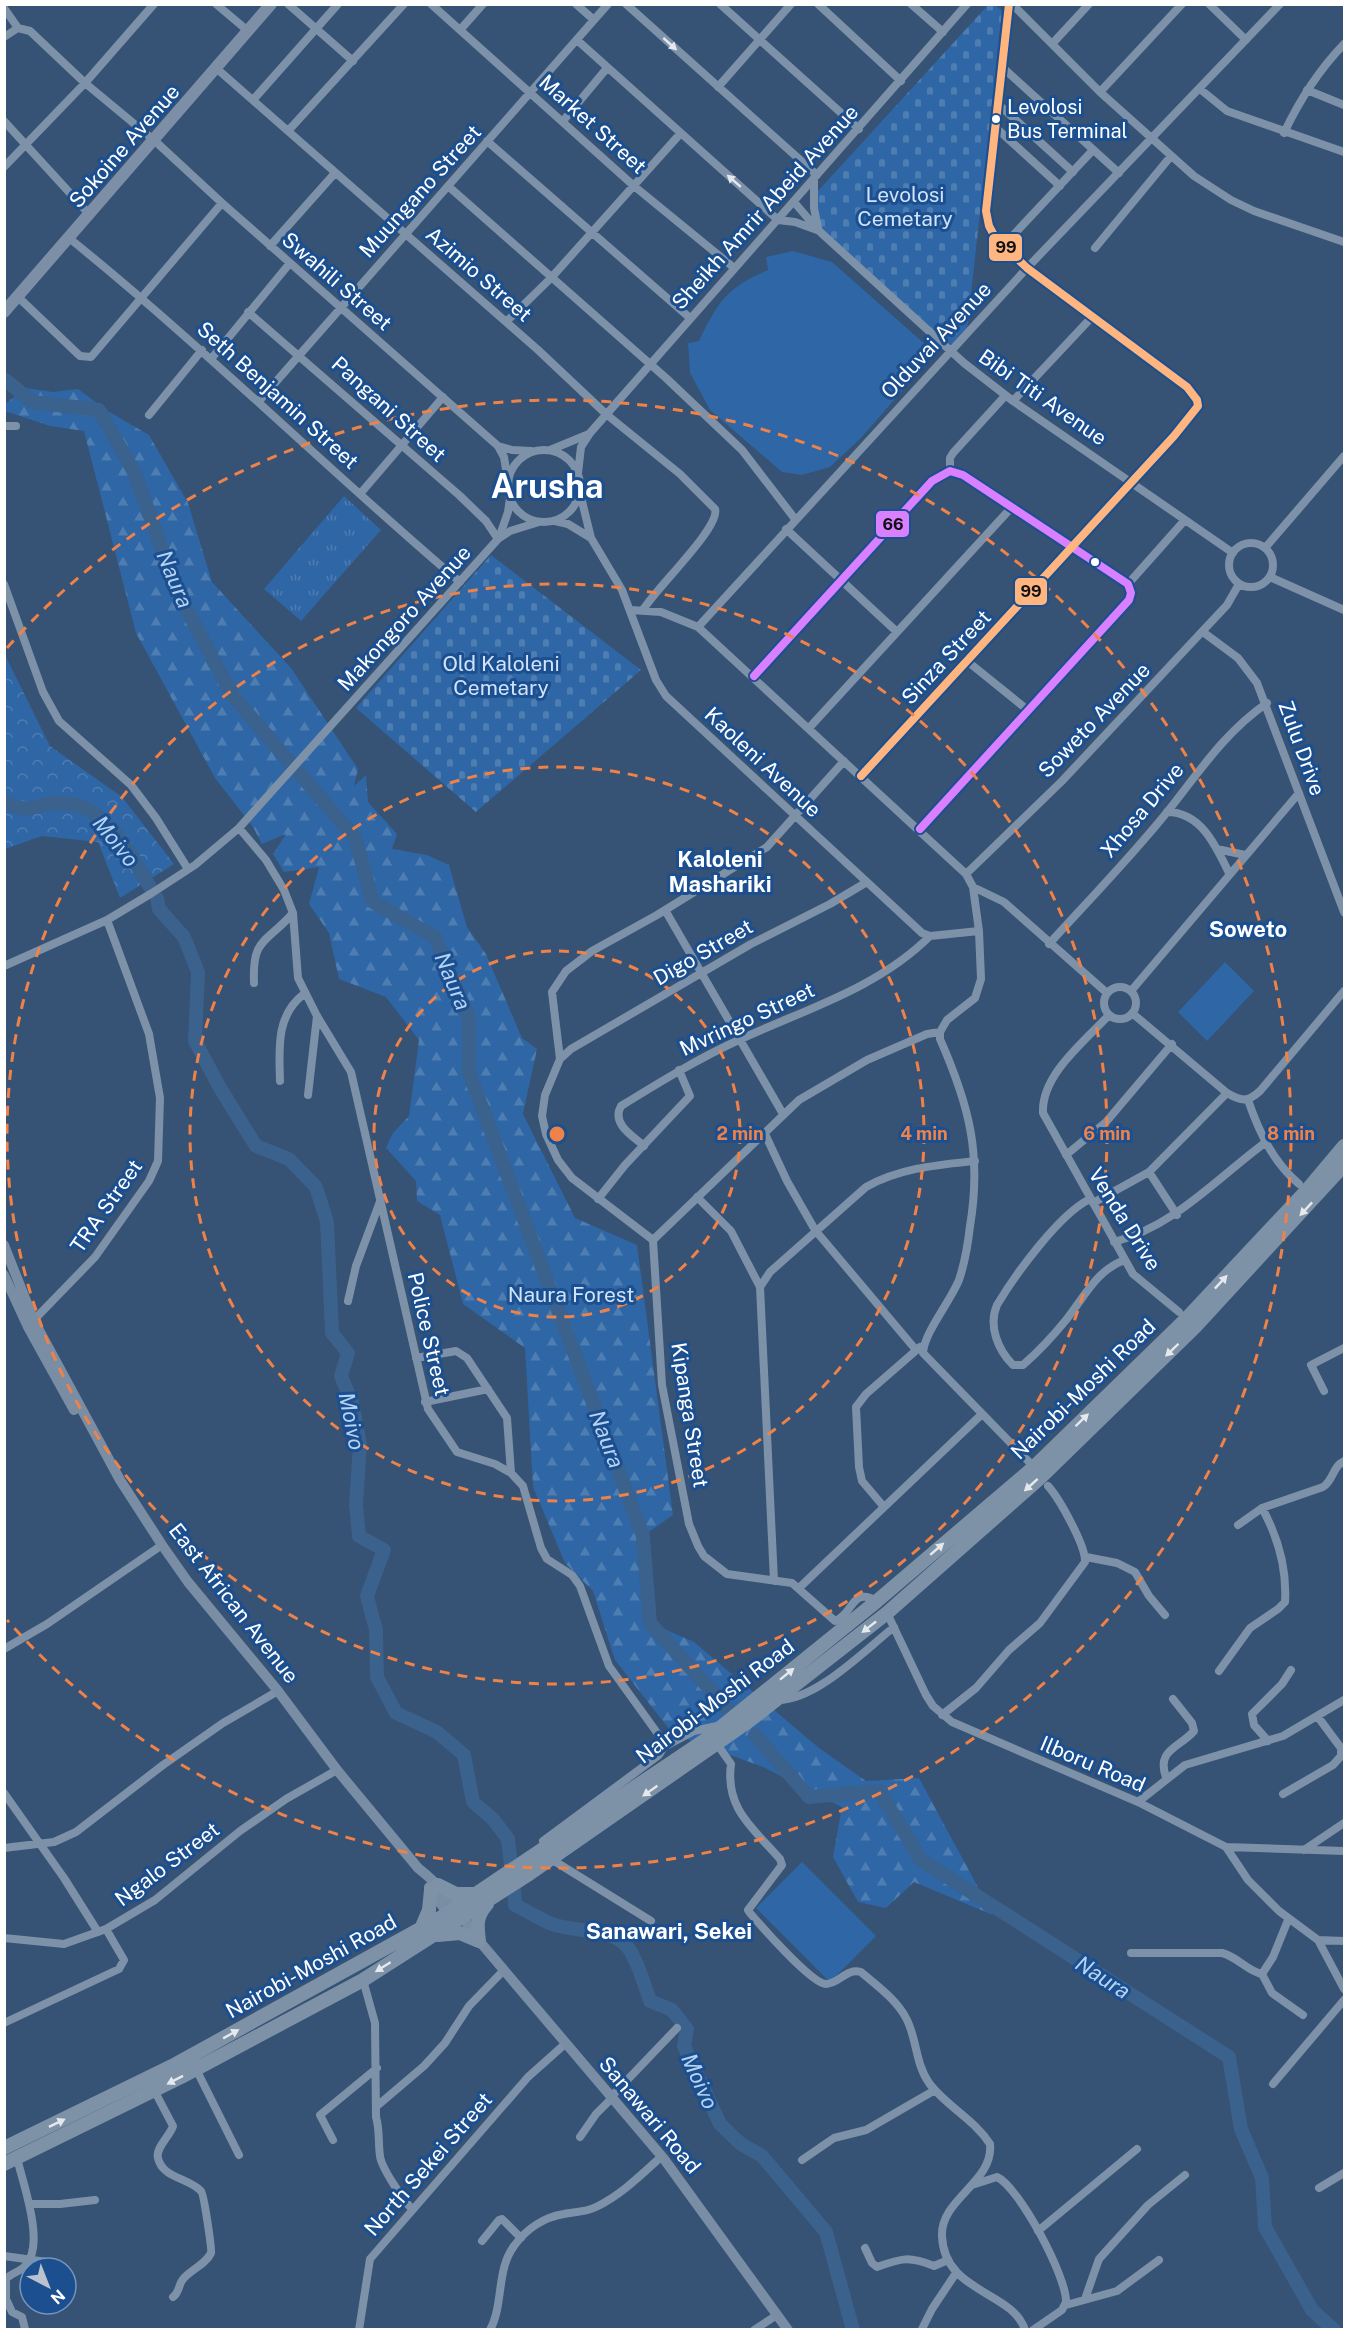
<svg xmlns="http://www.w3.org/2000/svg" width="1349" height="2334" viewBox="0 0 1349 2334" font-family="'Public Sans',sans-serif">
<defs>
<pattern id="grass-tufts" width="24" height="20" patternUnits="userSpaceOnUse" patternTransform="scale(1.5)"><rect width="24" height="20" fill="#2f66a5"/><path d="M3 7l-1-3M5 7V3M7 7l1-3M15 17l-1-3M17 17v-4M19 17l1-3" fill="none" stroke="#4e7db2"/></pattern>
<pattern id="forest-firs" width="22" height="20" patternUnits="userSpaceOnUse" patternTransform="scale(1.5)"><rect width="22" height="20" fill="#2f66a5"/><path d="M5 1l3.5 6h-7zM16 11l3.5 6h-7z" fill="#4e7db2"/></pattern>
<pattern id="cemetery-stones" width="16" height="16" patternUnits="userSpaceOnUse" patternTransform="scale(1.5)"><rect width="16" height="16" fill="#2f66a5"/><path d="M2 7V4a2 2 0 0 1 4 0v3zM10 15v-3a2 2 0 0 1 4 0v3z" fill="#4e7db2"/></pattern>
<pattern id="park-crowns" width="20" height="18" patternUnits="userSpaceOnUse" patternTransform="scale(1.5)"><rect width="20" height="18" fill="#2f66a5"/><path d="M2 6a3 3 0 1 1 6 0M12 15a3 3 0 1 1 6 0" fill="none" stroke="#4e7db2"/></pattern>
</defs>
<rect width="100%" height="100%" fill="#365274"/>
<path fill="url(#grass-tufts)" d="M344,496L381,530L301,621L264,589Z"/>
<path fill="url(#forest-firs)" d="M26,388L53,392L78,389L106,410L149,435L188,503L212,582L291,668L358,769L354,786L366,775L368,802L397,834L392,849L427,855L449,865L467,927L486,954L522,1038L537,1049L523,1114L575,1218L637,1245L673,1515L643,1536L650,1623L694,1642L819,1748L866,1781L919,1778L993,1915L914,1882L886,1908L858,1902L833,1857L842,1807L763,1767L673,1734L615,1660L593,1591L565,1563L533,1487L525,1348L463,1304L440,1215L417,1201L416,1181L386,1148L393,1133L409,1116L419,1040L386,997L339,979L329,933L309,904L319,867L284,872L273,854L286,834L262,844L253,827L215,778L136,633L84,431L50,426L5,411V404Z"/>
<path fill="url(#cemetery-stones)" d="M988,5H995L1002,11L966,340L957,350L818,231V191Z
M491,555L641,670L476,812L356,708Z"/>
<path fill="url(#park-crowns)" d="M5,655L50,746L122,797L174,864L120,898L98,842L42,836L5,849Z"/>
<path fill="#2f66a5" d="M793,251L832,262L935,353L861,438L830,467L802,475L782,472L710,410L690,373L688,343L699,341C718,301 728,287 768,270L766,257Z
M1225,962L1254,991L1207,1041L1178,1012Z
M802,1862L876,1936L830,1982L756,1908Z"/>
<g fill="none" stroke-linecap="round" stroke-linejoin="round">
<path stroke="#3b618d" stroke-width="14" d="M4,379L33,402L99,410L134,472L178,593L232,695L355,838L373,902L435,937L469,1018V1073L643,1536L650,1623L728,1709
M4,802C30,815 33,804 58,803C104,800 130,853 150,887
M157,898L159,909L184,937L198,972L195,1041L220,1088L256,1146L289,1159L316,1187L327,1222L332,1333L348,1353L341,1376L352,1402L360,1444L356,1505L359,1536L384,1550L367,1596L376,1630L377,1677L396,1713L437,1732L464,1755L473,1802L493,1819L508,1839L511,1866
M755,1735L809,1797L879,1791L921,1860L1229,2057L1241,2129L1262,2178L1265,2227L1312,2310L1334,2330
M514,1889L515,1905C527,1911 540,1919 552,1924C576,1933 615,1927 629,1949C639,1964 644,1984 650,2001L672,2010L687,2029L684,2046L720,2124L741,2144L762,2156L826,2232L853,2330"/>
<path stroke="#7d92a8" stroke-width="8" d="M216,4L248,31
M288,4L353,61
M431,4L634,186L733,267
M576,4L594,20
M626,4L817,175
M720,4L859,129
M818,4L901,81
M911,4L943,32
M1012,4L1100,92L1194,176L1231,200L1254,211L1344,242
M1209,4L1246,40
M4,8L18,28
M460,30L483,4
M4,37L18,28L30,31L85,83L155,141L222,203L498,446L504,457L508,482
M577,40L778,220L795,222L817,230
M1052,44L1089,4
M1001,66L1119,173
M216,68L537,349L606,414L680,474L715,509C721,527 655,589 643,610
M718,87L791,4
M1200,89L1227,111L1344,152
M1307,90L1344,105
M1100,92L1182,4
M253,100L338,4
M997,103L1073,172
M4,121L90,215
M563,121L607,68
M994,126L1060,186
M288,131L404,4
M1284,133C1300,99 1318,71 1344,44
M487,141L690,318
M4,167L85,83L154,4
M814,179V208L818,228
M448,186L666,378L742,450L795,519
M794,202L818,230L964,363L1013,401L1233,553
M69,238C204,347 328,470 460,582
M270,246L335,173
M1003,246L1093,150
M1095,248L1171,156
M18,297L80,356L91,357L222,203
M248,312L459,495L486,521L498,539
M506,322L551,278L680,134
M211,359L290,263
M259,401L608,4
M1013,401L1091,318
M149,415L202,350
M4,426H16
M498,446L512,450L531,451
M550,450L589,434
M508 486a36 36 0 1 1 72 0a36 36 0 1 1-72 0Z
M950,471V458L953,453L1005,396
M578,473L581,447L590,433L967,4
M580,493L591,538L622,590L656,680L666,696L922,933L930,936L979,931
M360,494L443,397
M555,521L568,524L591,538
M786,529L897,632
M499,538L508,512L510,498
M1229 565a22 22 0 1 1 44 0a22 22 0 1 1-44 0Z
M1265,548L1344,456
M1270,577L1344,610
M4,584L43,692L59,721L131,785L156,818L188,869
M1128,584L1184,521
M631,610L661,612L698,627L966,874L973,887L979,931L981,979L975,998L947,1020L940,1032V1039C969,1105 982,1154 970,1226C968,1244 965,1262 959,1280C950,1302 924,1333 923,1353L1034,1467
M698,627L1027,268L1280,4
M1203,632L1238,658L1257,683L1344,912
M967,661L1029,711
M754,676L932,481L950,471L963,475L1128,584L1131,593L1129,600L920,829
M809,728L1011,508
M844,761L767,847L657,915L592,951L566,971L552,992L560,1059L545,1095L542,1116L546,1134L558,1160L572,1178L653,1240L662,1385L689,1524L698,1546L704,1556L727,1574L792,1583L835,1621C854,1614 851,1586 877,1601
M861,776L1174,436L1198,406L1197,400L1187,387L1027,268L995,237L989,226L986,211L1009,4
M1167,812C1201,812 1216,846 1229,873
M239,828L266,860L284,890L293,913L298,978L317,1016L351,1072L428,1409L457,1452L495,1464L511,1473L523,1486L541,1548L547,1559L572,1575L580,1586L609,1666L663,1741L664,1747L659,1755L543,1841
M1217,849L1245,855
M966,874L1062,781L1227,605L1239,584
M973,887L1004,902L1107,993
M665,910L783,1114
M1049,944C1089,900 1131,857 1168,811C1199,772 1225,732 1267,703
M4,966L107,920L152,893L195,865L239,828L498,539L510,531L539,522
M254,983C252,937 266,944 293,913
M1104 1003a16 16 0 1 1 32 0a16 16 0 1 1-32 0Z
M1131,991L1299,793
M1132,1013L1227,1093C1241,1101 1247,1103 1260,1091L1344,991
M1109,1015C1085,1041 1041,1075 1043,1113L1133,1274L1179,1312
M560,1059L571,1049L751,944L830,904L867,882
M280,1081C279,1048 276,1015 304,994
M308,1095L317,1016
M1248,1100C1259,1132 1273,1162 1299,1184
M765,1134L787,1181L815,1230L916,1350
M644,1146C633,1136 611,1124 621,1106C660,1082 699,1058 741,1039C806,1009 878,988 930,936
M1066,1155L1106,1122L1172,1044
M1149,1172L1177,1215
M697,1197L731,1231L760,1287
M598,1199L625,1165L690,1096L679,1070
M1090,1199C1059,1214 1015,1275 997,1305C988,1326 998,1350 1013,1365H1023C1039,1351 1053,1336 1066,1320C1083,1299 1097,1269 1125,1260
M1093,1203L1149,1172L1227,1093
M653,1240L799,1100L867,1060L927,1034L940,1032
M1114,1242C1175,1226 1216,1179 1266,1142
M348,1301L356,1266L381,1199
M31,1323L95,1257L149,1181L158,1161L160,1098L149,1034L107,920
M416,1358L456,1351L467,1358L507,1418L511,1473
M1324,1391L1311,1365L1344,1348
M425,1402L488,1389
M884,1507L862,1481L859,1467L856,1407L866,1394L920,1347
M1238,1525L1262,1508
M1086,1557L1117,1563L1135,1572L1149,1596L1165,1615
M774,1581L760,1287L770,1272L866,1187C900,1168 937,1165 975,1161
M799,1588L981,1415
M887,1613L926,1695L933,1706L952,1722L1138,1802L1226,1847L1344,1851
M4,1649L47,1624L162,1545
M1219,1671L1250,1628L1278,1609L1285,1602C1287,1569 1278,1537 1262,1508L1323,1487C1334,1480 1332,1467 1344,1461
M778,1700C816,1700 864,1651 894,1627
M942,1715L976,1688L1009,1650L1040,1623L1085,1562C1086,1546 1059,1498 1048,1486
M1268,1741L1254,1725L1252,1714L1282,1684L1291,1670
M717,1744L731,1764C725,1809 753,1828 780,1859L782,1865L748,1910L750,1913C761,1926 812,1984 826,1984C840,1983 846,1968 861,1972C876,1985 896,1999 906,2018C917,2038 915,2063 929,2083C946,2106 974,2119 990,2144C994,2182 940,2199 942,2236C944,2293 1013,2291 1025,2330
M664,1747L694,1731L717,1726
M1166,1777C1156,1750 1179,1748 1194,1731L1192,1723L1173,1699
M4,1793L64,1878L98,1932
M1283,1794L1333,1765L1341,1756V1748L1318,1717
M1138,1802L1185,1765L1283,1736L1344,1700
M1226,1847L1248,1880L1279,1911L1318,1940L1344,1989
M4,1848L54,1842L76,1832L163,1765L223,1723L278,1691
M1304,1850L1344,1823
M551,1859L651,1921
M4,1938L64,1944L106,1929L155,1900L240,1831L286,1799L337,1770
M1318,1940L1344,1941
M1131,1953H1222C1238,1957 1247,1971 1262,1974L1273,1957L1288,1920
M1262,1974L1272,1993L1303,2015
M363,1980L375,2023L376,2117C380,2131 378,2142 380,2156C381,2167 403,2200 412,2209
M4,2023L119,1969L124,1960L106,1929
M196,2069L239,2155
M1273,2084L1344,2000
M154,2090L173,2126C170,2136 155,2148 158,2158C162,2178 189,2178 201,2191C204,2194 212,2250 211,2253C206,2264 192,2269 184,2278C178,2284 180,2292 173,2297
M611,2097L677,2028
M377,2106L424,2066L445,2043L469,2006L504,1970
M580,2137L596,2114L612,2098
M333,2140L320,2115L377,2068
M17,2158C23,2184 46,2245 25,2266C20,2272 11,2273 6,2279V2299L12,2312L22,2317L25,2329
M802,2160L834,2138L866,2130L935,2090
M972,2185L997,2177C1019,2187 1067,2277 1066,2302L1062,2310L1033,2330
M1319,2188L1344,2173
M29,2204H60L95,2200
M1038,2231L1137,2149
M482,2241L499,2220L502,2219L521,2238
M865,2248L872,2263L877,2267C902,2258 909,2256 934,2266L948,2260
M4,2256L54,2263
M1085,2299L1099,2259L1148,2205L1185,2175
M1066,2305L1117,2291L1159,2260
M922,2329L932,2309L956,2273
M359,2330L370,2259L528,2077L565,2044
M490,2330C504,2304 496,2270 514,2246C526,2229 544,2217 564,2214C574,2212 586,2212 596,2207C621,2195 641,2175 662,2156
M754,2330L777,2315"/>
<path stroke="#798da4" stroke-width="10" d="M4,1245L34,1321L120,1480L162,1545L188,1582L278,1691L337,1770L418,1868C441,1886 459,1907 472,1933
M4,1275L28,1327L74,1410
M429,1887L451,1918
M475,1936L664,2159L788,2330"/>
<path stroke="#7d8ea7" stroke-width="12" d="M4,312L271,4"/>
<path stroke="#7e92a7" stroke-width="14" d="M438,1885L456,1894H475
M421,1929L429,1910L431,1890
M438,1935L460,1933L479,1941
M479,1941C477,1925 476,1916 487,1904
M4,2148L176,2064L440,1918L705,1740L877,1601L1034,1467L1186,1319L1307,1190L1344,1146
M4,2164L181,2077L363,1980L529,1874L749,1721L887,1613L1040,1478L1195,1327L1344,1165"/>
<g stroke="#1b4f8f" stroke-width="12">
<path id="bus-1" d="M754,676L932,481L950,471L963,475L1128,584L1131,593L1129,600L920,829"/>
</g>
<g stroke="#1b4f8f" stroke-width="12">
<path id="bus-2" d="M861,776L1174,436L1198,406L1197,400L1187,387L1027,268L995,237L989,226L986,211L1009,4"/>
</g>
<use href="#bus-1" stroke="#d880ff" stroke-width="8"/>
<use href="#bus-2" stroke="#ffb580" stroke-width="8"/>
</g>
<defs><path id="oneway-solid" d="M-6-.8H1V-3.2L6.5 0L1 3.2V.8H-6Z" transform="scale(1.5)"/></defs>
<g fill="#e5e9ee">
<use href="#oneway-solid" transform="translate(670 44) rotate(42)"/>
<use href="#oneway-solid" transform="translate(734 181) rotate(-139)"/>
</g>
<g fill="#e5e9ed">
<use href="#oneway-solid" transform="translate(1306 1209) rotate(133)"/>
<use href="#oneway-solid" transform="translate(1221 1282) rotate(-47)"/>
<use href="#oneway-solid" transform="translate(1172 1350) rotate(136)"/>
<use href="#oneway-solid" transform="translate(1082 1420) rotate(-44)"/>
<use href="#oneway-solid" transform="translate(1031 1485) rotate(138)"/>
<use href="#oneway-solid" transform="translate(937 1549) rotate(-41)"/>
<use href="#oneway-solid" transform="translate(869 1627) rotate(142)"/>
<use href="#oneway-solid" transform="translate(787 1674) rotate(-39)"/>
<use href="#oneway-solid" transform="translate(650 1791) rotate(145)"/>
<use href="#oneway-solid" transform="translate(383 1967) rotate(148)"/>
<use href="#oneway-solid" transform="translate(231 2034) rotate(-29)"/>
<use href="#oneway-solid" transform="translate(175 2080) rotate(153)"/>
<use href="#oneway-solid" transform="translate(57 2123) rotate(-26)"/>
</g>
<g fill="none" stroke="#ee8249" stroke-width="3" stroke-dasharray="10 8">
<circle cx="557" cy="1134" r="183"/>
<circle cx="557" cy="1134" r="367"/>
<circle cx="557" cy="1134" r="550"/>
<path d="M7 648A734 734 0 1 1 7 1620"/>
</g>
<g fill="#fff" stroke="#1b4f8f" stroke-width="2">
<circle cx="996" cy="119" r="5"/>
<circle cx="1095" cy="562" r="5"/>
</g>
<g text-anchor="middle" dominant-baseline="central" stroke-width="6" stroke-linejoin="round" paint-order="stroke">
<g font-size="20" fill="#fff" stroke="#1b4f8f" text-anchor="start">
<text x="1007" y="107">Levolosi<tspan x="1007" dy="24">Bus Terminal</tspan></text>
</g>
<g font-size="21" fill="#fff" stroke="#1b4f8f">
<text transform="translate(593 124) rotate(42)">Market Street</text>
<text transform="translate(124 146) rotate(-49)">Sokoine Avenue</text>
<text transform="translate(420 191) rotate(-48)">Muungano Street</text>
<text transform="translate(765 207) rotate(-48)">Sheikh Amrir Abeid Avenue</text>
<text transform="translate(479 274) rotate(41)">Azimio Street</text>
<text transform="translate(337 281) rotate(41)">Swahili Street</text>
<text transform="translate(936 340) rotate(-47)">Olduvai Avenue</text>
<text transform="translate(278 395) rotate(42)">Seth Benjamin Street</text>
<text transform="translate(1043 397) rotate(35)">Bibi Titi Avenue</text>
<text transform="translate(389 409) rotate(42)">Pangani Street</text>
<text transform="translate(404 618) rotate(-48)">Makongoro Avenue</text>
<text transform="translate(946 657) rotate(-47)">Sinza Street</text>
<text transform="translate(1094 720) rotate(-46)">Soweto Avenue</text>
<text transform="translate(1302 748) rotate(70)">Zulu Drive</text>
<text transform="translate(763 762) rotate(43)">Kaoleni Avenue</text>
<text transform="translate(1142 810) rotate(-50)">Xhosa Drive</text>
<text transform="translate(703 952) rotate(-30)">Digo Street</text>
<text transform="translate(747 1019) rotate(-25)">Mvringo Street</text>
<text transform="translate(106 1206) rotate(-55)">TRA Street</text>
<text transform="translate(1125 1219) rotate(58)">Venda Drive</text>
<text transform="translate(429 1334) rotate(77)">Police Street</text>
<text transform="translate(1083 1389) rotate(-44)">Nairobi-Moshi Road</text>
<text transform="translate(690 1415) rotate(81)">Kipanga Street</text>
<text transform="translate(234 1603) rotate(52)">East African Avenue</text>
<text transform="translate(715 1701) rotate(-37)">Nairobi-Moshi Road</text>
<text transform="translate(1093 1764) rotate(23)">Ilboru Road</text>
<text transform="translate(167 1864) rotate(-37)">Ngalo Street</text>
<text transform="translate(311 1966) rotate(-29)">Nairobi-Moshi Road</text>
<text transform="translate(650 2115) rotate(50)">Sanawari Road</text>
<text transform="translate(428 2164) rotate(-49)">North Sekei Street</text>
</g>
<g font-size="21" fill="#cfe3fa" stroke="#1b4f8f">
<text x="905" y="194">Levolosi<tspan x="905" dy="24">Cemetary</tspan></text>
<text x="501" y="663">Old Kaloleni<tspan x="501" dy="24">Cemetary</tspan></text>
<text x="571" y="1294">Naura Forest</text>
</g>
<g font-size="22" font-style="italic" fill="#b5d3f5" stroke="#1b4f8f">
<text transform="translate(175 579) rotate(67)">Naura</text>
<text transform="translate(116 841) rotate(51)">Moivo</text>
<text transform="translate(453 981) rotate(67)">Naura</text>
<text transform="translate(352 1421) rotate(79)">Moivo</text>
<text transform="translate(607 1439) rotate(69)">Naura</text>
<text transform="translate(1103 1977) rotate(33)">Naura</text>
<text transform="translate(700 2081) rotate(66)">Moivo</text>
</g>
<g font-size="22" font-weight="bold" fill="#fff" stroke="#1b4f8f">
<text x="720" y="859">Kaloleni<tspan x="720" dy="25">Mashariki</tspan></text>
<text x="1248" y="929">Soweto</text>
<text x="669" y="1931">Sanawari, Sekei</text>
</g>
<g font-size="33" font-weight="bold" fill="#fff" stroke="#1b4f8f">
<text x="547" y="486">Arusha</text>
</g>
</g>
<circle cx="557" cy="1134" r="9" fill="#ee8249" stroke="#1b4f8f" stroke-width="3"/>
<g font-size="18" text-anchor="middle" font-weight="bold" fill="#ee8249" stroke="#1b4f8f" stroke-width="6" stroke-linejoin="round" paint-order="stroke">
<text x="740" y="1140">2 min</text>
<text x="924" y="1140">4 min</text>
<text x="1107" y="1140">6 min</text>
<text x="1291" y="1140">8 min</text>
</g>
<g stroke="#1b4f8f" stroke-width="2">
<rect x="988" y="233" width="35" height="29" rx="6" fill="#ffb580"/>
<rect x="875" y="510" width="35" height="28" rx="6" fill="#d880ff"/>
<rect x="1014" y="577" width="34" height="29" rx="6" fill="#ffb580"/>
</g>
<g font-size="16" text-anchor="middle" font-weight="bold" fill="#111">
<text x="1006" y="253">99</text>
<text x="893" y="530">66</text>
<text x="1031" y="597">99</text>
</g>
<rect width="1349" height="2334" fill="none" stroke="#ffffff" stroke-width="12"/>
<g transform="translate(48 2286) rotate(138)"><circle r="28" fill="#1b4f8f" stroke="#7695bc" stroke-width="1.5"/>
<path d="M0-4.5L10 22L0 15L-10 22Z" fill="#b9c2ce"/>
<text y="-9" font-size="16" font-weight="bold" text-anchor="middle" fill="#ffffff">N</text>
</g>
</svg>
